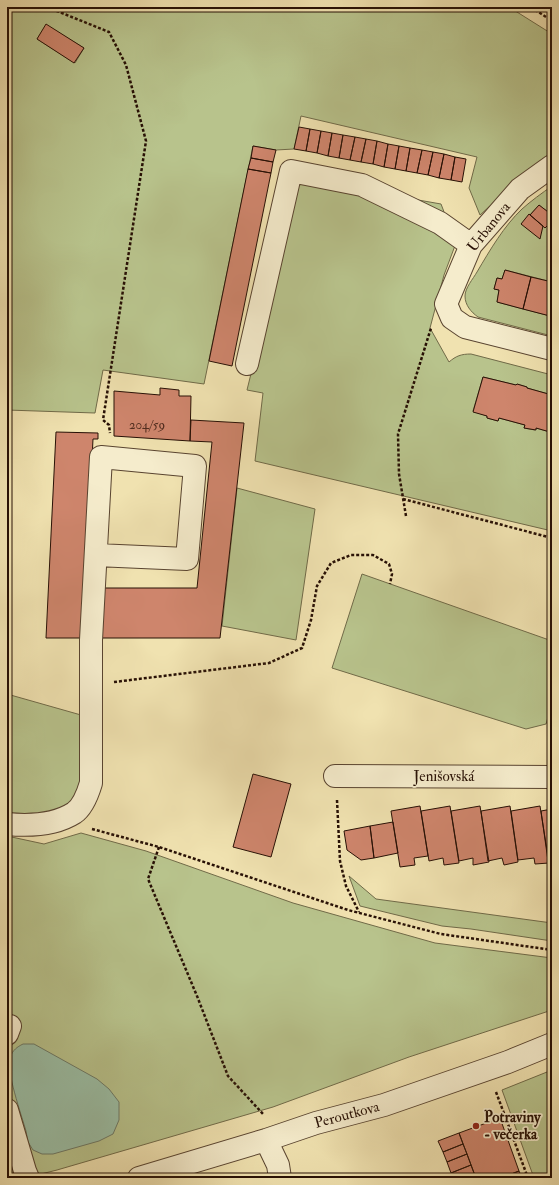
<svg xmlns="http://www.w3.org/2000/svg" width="559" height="1185" viewBox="0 0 559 1185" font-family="'IM FELL Double Pica',serif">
<rect width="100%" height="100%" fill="#f0e2b0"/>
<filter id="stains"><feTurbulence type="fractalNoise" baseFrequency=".005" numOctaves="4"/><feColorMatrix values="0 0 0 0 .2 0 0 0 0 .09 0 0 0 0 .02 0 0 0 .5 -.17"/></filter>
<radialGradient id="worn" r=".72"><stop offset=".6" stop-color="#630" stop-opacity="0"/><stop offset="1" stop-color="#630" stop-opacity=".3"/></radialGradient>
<path fill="#b8c38c" stroke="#706a48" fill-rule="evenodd" d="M7,7H509L552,34V155L533,167L480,215L469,188L477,157L301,116L294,149L276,150L253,146L204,384L103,370L95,413L7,410ZM46,25L84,48L75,63L37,39Z
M299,179L441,204L456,243L444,275L430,328L449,362C456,356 461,354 471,354L552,375V395L527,388V387L517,384L516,385L483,377L473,411L487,416V418L498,421L499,418L525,425L524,428L535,430L536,428L550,432L552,426V531L255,461L263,393L247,390Z
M552,186V215L539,205L530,215L543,226L552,221V282L505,270L502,279L497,278L494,289L499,290L497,302L550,316L552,308V336L478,317C471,312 465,305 465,296C465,288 473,279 477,272C490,250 504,226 522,209C531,201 542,193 552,186Z
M237,488L315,509L296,640L222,626Z
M362,574L552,641V704L546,724L526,729L332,668Z
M7,694L81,715L84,779L71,805L27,819L7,816Z
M81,833L146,851L293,903L435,943L552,958V1010L409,1057L273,1107L57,1170L25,1178H7V836L44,844Z
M349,876L376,899L552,923V941L471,929L442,926L360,906Z
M552,1070V1178H534L502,1090Z"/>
<path fill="#9bbfa6" stroke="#6d7966" d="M23,1044H34L97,1079L109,1089L119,1102V1120L113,1134L99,1141L53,1154H42L33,1150L28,1142L26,1131C22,1117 5,1068 10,1057C13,1050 17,1047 23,1044Z"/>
<path fill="#ce856c" stroke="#271005" d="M46,24L84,48L74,63L37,39Z
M299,127L310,129L306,151L294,149Z
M310,129L321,131L317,153L306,151Z
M321,131L332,133L328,156L317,153Z
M332,133L343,135L339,158L328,156Z
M343,135L355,137L350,160L339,158Z
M355,137L366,139L361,162L350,160Z
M366,139L377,141L373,164L361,162Z
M377,141L388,144L384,167L373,164Z
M388,144L399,146L395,169L384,167Z
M253,146L276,150L273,162L251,158Z
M399,146L410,148L406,171L395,169Z
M410,148L422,150L417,173L406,171Z
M422,150L433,152L428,175L417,173Z
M433,152L444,154L439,178L428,175Z
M444,154L455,157L451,180L439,178Z
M455,157L466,159L462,182L451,180Z
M251,158L273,162L271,173L248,169Z
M248,169L271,173L232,366L209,361Z
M539,205L552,215V221L545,228L530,215Z
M529,214L543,226L540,239L521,224Z
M505,270L531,277L523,309L497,302L499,290L494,289L497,278L502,279Z
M531,277L552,282V308L550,316L523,309Z
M483,377L516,385L517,384L527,387V388L552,395V426L550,432L536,428V430L524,428L525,425L499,418L498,421L487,418V416L473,412Z
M160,388L179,390V396H191L190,441L114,436V391L160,395Z
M191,420L244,423L220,638H99V588H197L212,442L190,441Z
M56,432L98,433V439H93L83,638H46Z
M253,774L291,784L271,857L233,847Z
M420,806L428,856L414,858L415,865L400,867L391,811Z
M450,806L459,863L444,865L443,858L429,861L421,811Z
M480,806L489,862L473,865V858L459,861L451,811Z
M510,806L518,862L504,865L502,858L488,861L481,811Z
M540,806L549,863L535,864L534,858L518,860L511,811Z
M552,809V861H548L541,811Z
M393,822L398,853L374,858L370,826Z
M370,826L374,858L361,860L347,850L344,831Z
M500,1118L519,1171L501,1178H476L459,1133Z
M459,1133L463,1144L443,1152L438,1141Z
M463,1144L467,1154L447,1162L443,1152Z
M467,1154L471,1165L451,1173L447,1162Z
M471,1165L475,1176L469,1178H453L451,1173Z
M519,1171L522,1178H501Z"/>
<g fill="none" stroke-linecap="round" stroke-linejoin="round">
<g stroke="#594430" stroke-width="24">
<path id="minor" d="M552,166L520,189L471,245L446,304L452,318L465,327L552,349
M247,364L291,171L362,185L440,223L471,245
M335,776L552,777
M7,824C28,826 55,825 74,813C83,807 88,793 91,783V640L101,457L195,466L187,559L96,555
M7,1034L10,1026
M7,1110L25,1171L28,1178
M266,1140L278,1165L280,1178
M139,1178L266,1140L316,1123L384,1105L508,1062L552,1044"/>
</g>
<path stroke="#271005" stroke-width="2.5" stroke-dasharray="3 2" stroke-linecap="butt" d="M47,7L109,32L126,65L146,141L103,420L109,425L110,433
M531,7L552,21
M403,499L552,538
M406,516L399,474L398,434L431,328
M114,682L269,663L302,648L311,620L317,586L331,563L351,555H373L389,564L392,574L390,584
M337,800L340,861L346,886L359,912
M92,829L159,847L348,910L441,934L552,950
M159,847L148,879L197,996L228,1076L263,1114
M496,1092L528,1178"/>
<use href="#minor" stroke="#f5eccc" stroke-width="22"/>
</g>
<circle fill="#8f2418" stroke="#f5eccc" stroke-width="1.5" cx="476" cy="1126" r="4"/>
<g text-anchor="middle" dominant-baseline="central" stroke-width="3.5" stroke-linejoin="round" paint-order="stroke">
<g font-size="13" fill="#512d1f">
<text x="147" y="425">204/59</text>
</g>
<g font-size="15" fill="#271005" stroke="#f5eccc">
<text transform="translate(489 227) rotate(-51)">Urbanova</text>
<text x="444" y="776">Jenišovská</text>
<text transform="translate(347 1115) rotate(-15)">Peroutkova</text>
</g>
<g font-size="15" font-weight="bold" fill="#271005" stroke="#f5eccc" text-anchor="start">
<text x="484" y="1117">Potraviny<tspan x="484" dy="17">- večerka</tspan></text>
</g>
</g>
<rect width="559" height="1185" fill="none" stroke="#f0e2b0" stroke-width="24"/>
<rect x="8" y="8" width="543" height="1169" fill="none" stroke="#271005" stroke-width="2"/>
<rect x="12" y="12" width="535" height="1161" fill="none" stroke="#271005"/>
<rect width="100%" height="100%" filter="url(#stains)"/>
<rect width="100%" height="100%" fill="url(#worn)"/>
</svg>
